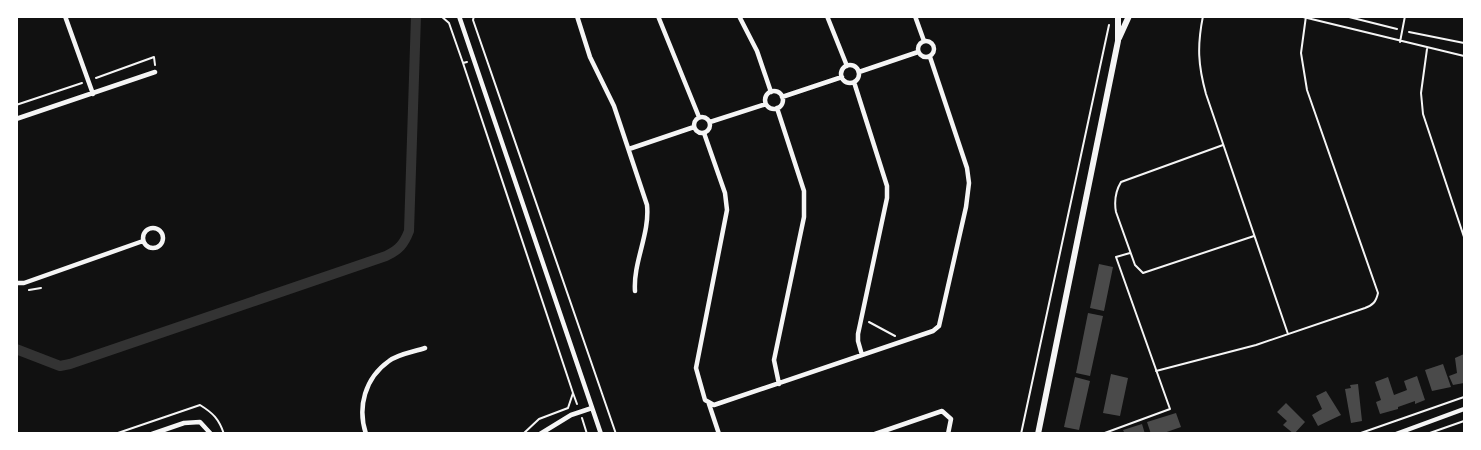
<svg xmlns="http://www.w3.org/2000/svg" width="1481" height="450" viewBox="0 0 1481 450" font-family="Raleway,sans-serif">
<rect width="100%" height="100%" fill="#111"/>
<g fill="none" stroke-linecap="round" stroke-linejoin="round">
<path stroke="#333" stroke-width="10" d="M16,349L60,366L70,364L386,256C399,250 404,244 409,231L416,16"/>
</g>
<path fill="#4a4a4a" d="M1099,264L1113,267L1104,311L1090,308Z
M1088,313L1103,316L1090,376L1076,373Z
M1464,354V383L1453,385L1449,376L1457,373L1455,358Z
M1443,364L1451,387L1432,391L1425,370Z
M1111,374L1128,378L1120,416L1103,413Z
M1417,376L1425,400L1415,404V401L1398,407V409L1380,414L1376,402L1381,400L1375,382L1388,377L1394,395L1407,390L1404,381Z
M1075,377L1090,381L1079,430L1064,427Z
M1358,384L1362,421L1351,423L1345,389L1351,388L1350,385Z
M1326,391L1341,415L1318,426L1312,415L1322,409L1316,396Z
M1286,403L1305,422L1294,434L1283,425L1287,421L1277,412Z
M1176,413L1181,427L1161,434H1151L1147,422Z
M1142,424L1145,434H1125L1123,430Z"/>
<g fill="none" stroke-linecap="round" stroke-linejoin="round">
<path stroke="#f5f5f5" stroke-width="2" d="M441,16L449,23L463,63
M474,16L473,20L616,434
M1345,16L1397,29
M1409,32L1464,43
M467,62L463,63L573,393L568,408L539,419L523,434
M96,78L154,57L155,65
M16,105L82,83
M29,290L41,288
M869,322L895,336
M573,393L577,404
M582,418L587,434
M115,434L200,405C213,413 219,419 224,434
M1021,434L1109,25
M1358,434L1464,397
M1427,434L1464,421"/>
<path stroke="#f5f5f5" stroke-width="2" d="M1203,16C1197,46 1198,65 1206,94L1288,334
M1299,16L1464,56
M1400,42L1405,16
M1427,49L1421,93L1423,114L1464,237
M1223,145L1121,182C1115,192 1114,201 1116,212L1135,265L1143,273L1254,236
M1156,371L1256,345L1365,308C1373,305 1376,302 1378,293L1307,90L1301,53L1306,16
M1102,434L1170,409L1116,257L1130,253"/>
<path stroke="#f5f5f5" stroke-width="4.5" d="M65,16L93,94
M459,16L601,434
M577,16L590,57L614,106L647,205C650,234 633,262 635,291
M658,16L699,117
M739,16L757,51L771,92
M827,16L847,66
M915,16L924,41
M918 49a8 8 0 1 1 16 0a8 8 0 1 1-16 0Z
M841 74a9 9 0 1 1 18 0a9 9 0 1 1-18 0Z
M859,72L918,52
M854,82L887,186V198L858,334V341L862,355
M765 100a9 9 0 1 1 18 0a9 9 0 1 1-18 0Z
M782,97L842,77
M777,108L804,191V217L774,360L779,384
M694 125a8 8 0 1 1 16 0a8 8 0 1 1-16 0Z
M16,119L155,72
M710,122L766,104
M704,133L725,193L727,210L696,368L705,400L714,405L933,331L939,326L966,207L969,183L967,168L930,57
M629,149L694,127
M143 238a10 10 0 1 1 20 0a10 10 0 1 1-20 0Z
M16,283H24L143,241
M709,404L719,434
M152,434L184,423L200,422L211,434
M366,434C357,407 365,378 389,361C398,354 413,352 425,348
M540,434L571,415L592,408
M875,434L942,411L951,419L948,434
M1396,434L1464,409"/>
<path stroke="#f5f5f5" stroke-width="6" d="M1119,38L1129,16
M1038,434L1118,41V16"/>
</g>
<rect width="1481" height="450" fill="none" stroke="#ffffff" stroke-width="36"/>
</svg>
